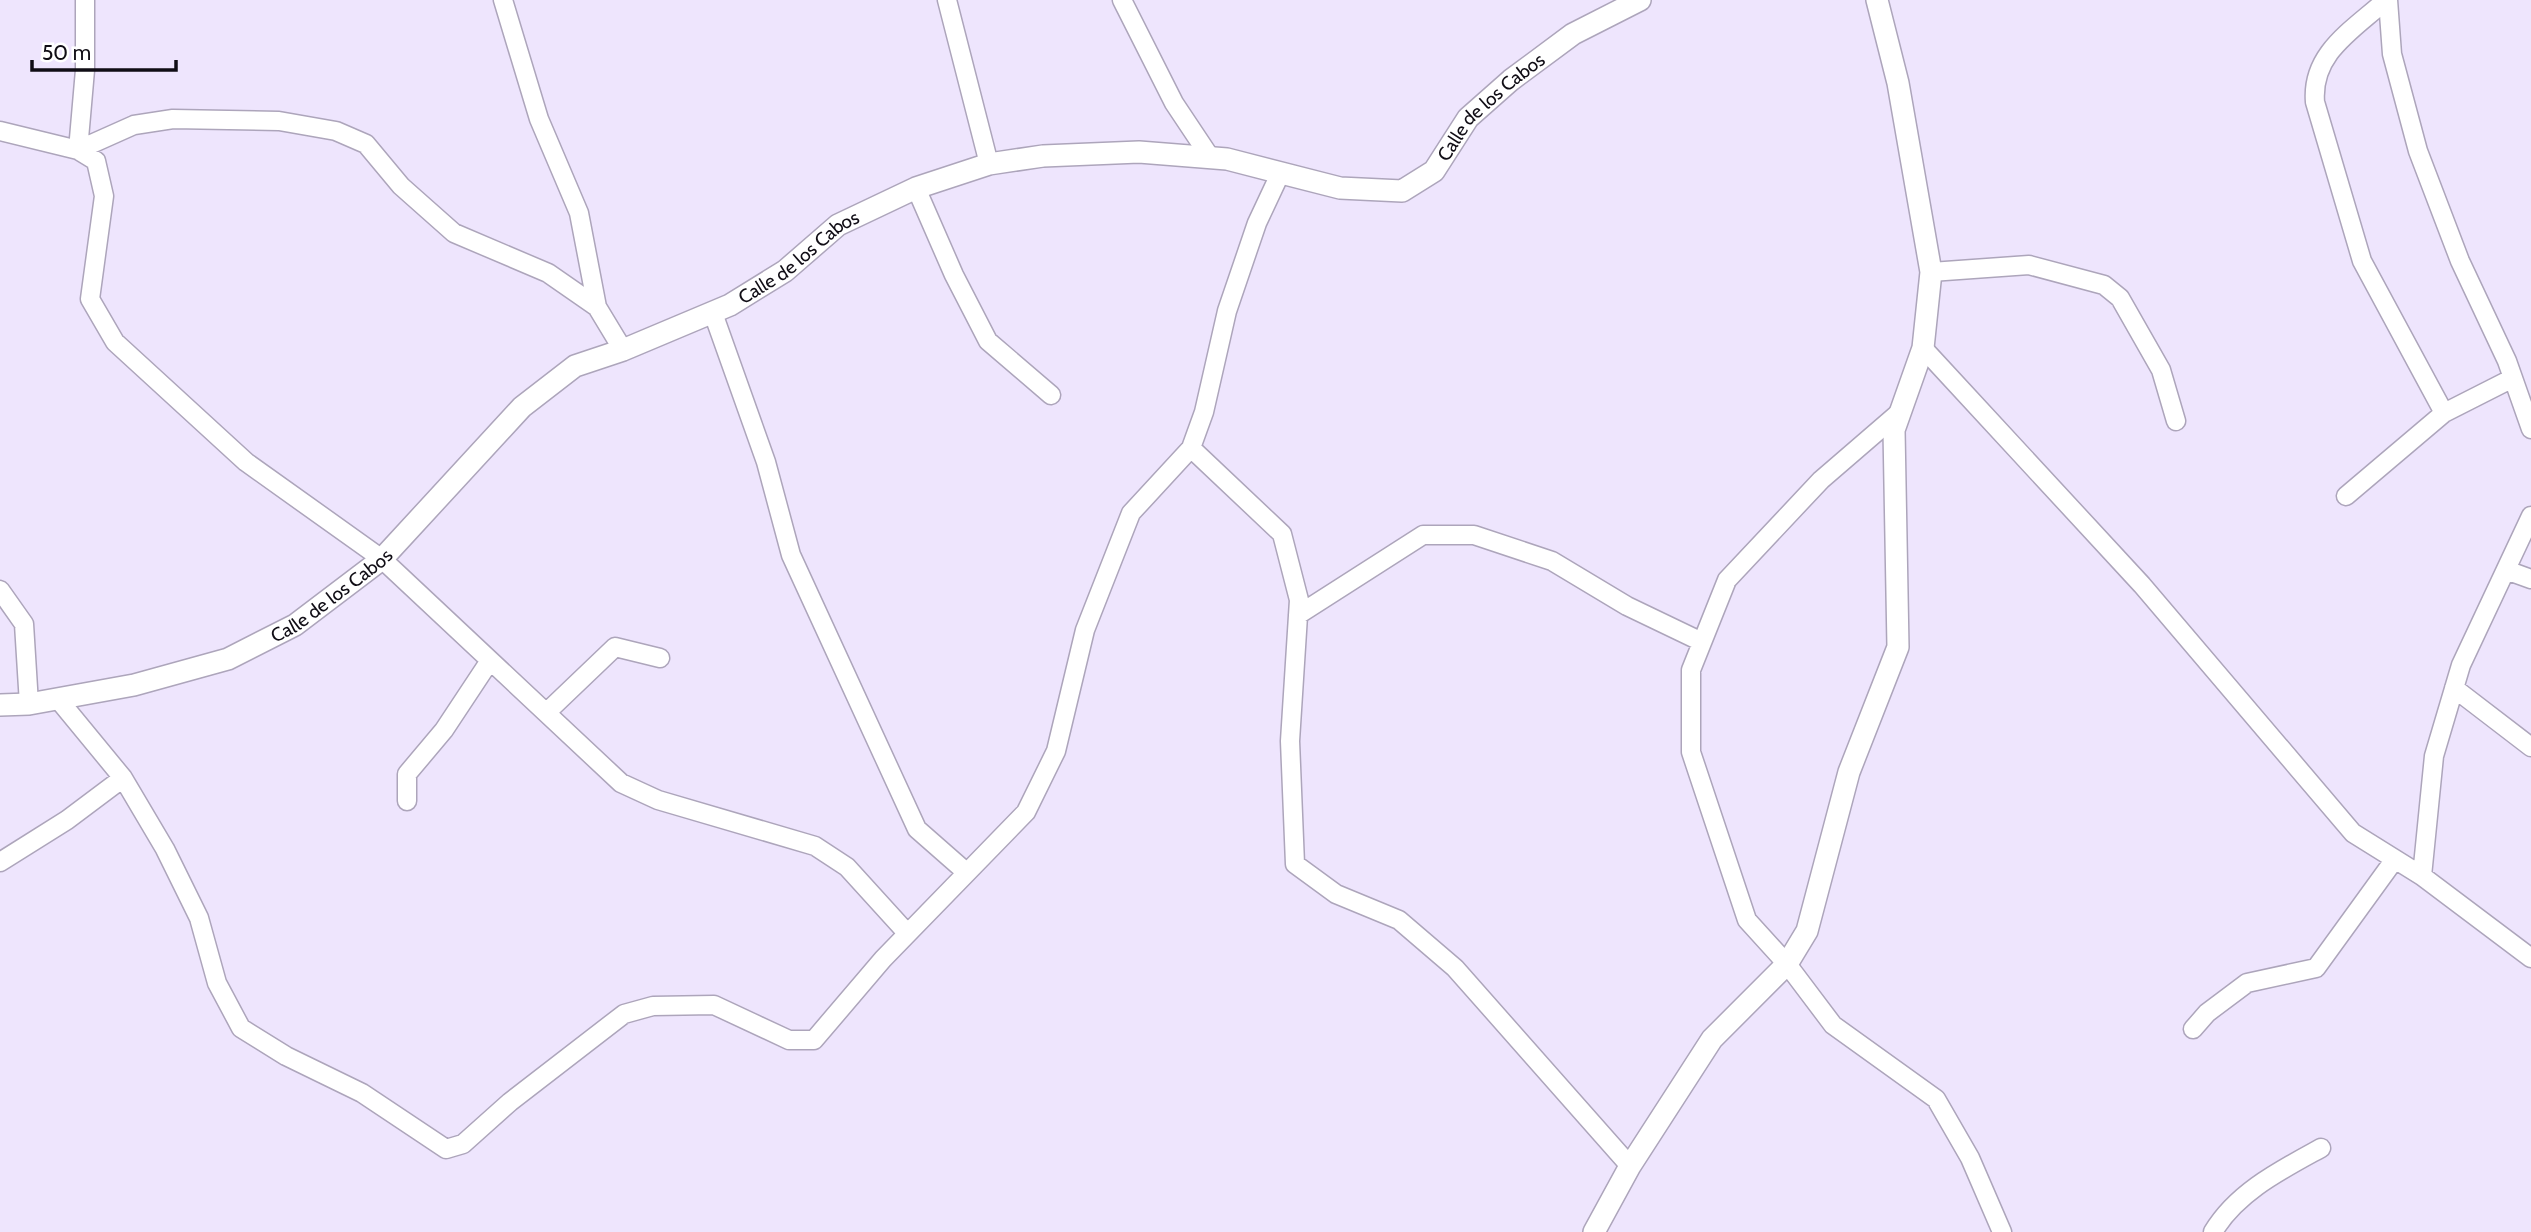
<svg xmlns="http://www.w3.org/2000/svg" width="2531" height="1232" viewBox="0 0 2531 1232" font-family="Cabin,sans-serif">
<rect width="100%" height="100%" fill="#eee5fd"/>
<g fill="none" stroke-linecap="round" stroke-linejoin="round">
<g stroke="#ada5bb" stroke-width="21">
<path id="minor" d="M85,0V70L78,150L134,125L173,119L279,121L336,131L366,144L401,186L454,233L548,273L597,307
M503,0L539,119L579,213L597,307L623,350
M947,0L989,164
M1122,0L1174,103L1210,157
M2386,0C2353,30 2311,53 2315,102L2362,261L2444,413
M2388,0L2392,54L2418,151L2460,261L2507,361L2531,429
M0,131L78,150L96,161L104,196L90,299L115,342L246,462L382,559L621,783L658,800L815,846L847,867L907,933
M916,188L954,275L988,341L1051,395
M1931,272L2029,265L2104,285L2120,298L2161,370L2176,421
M713,313L766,462L791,555L917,829L966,872
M1923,348L2142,585L2353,833L2422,876L2531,958
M1901,411L1821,480L1727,580L1691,670V752L1747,920L1787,964L1833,1025L1936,1099L1970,1158L2002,1232
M1191,448L1282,534L1299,600L1290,741L1295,864L1336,894L1399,920L1455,968L1630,1166
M2346,496L2444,413L2513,378
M2506,570L2531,579
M0,590L24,624L29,704
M1298,615L1423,535H1474L1552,561L1627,606L1702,642
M2454,688L2531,747
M58,699L123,778L165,849L199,918L217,983L241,1028L286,1056L362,1093L446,1149L463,1144L510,1102L624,1014L653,1006L714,1005L789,1040H814L883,959L1026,812L1056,751L1085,630L1131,513L1191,448L1204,412L1227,311L1257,223L1280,174
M547,712L615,647L660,658
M407,801V774L444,730L489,662
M0,862L67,820L123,778
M2422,876L2434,756L2461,665L2531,516
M2193,1029L2207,1013L2247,983L2316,968L2395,859
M2213,1232C2237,1192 2281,1170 2321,1148"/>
</g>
<g stroke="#ada5bb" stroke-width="24">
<g id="tertiary">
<path id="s1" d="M0,705L29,704L134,685L228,659L295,625L382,559L522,407L575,366L623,350L730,305L785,271L838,225L916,188L989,164L1043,156L1139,152L1227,159L1340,188L1402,191L1434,171L1468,118L1511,80L1573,34L1640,0"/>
<path d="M1594,1232L1630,1166L1712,1039L1787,964L1807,931L1849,772L1898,647L1894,430L1923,348L1931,272L1898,83L1877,0"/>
</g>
</g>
<use href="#minor" stroke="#fff" stroke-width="18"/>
<use href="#tertiary" stroke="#fff" stroke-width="21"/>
</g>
<g text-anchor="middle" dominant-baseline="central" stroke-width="5" stroke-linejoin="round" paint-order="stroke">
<g font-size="19" fill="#100d15" stroke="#fff">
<text stroke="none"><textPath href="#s1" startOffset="1698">Calle de los Cabos</textPath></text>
<text stroke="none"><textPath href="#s1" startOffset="942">Calle de los Cabos</textPath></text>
<text stroke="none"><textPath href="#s1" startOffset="355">Calle de los Cabos</textPath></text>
</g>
</g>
<path d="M32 60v10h144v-10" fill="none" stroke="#100d15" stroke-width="3.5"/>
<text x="42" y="60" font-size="21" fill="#100d15" stroke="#ffffff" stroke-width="5" paint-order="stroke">50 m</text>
</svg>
